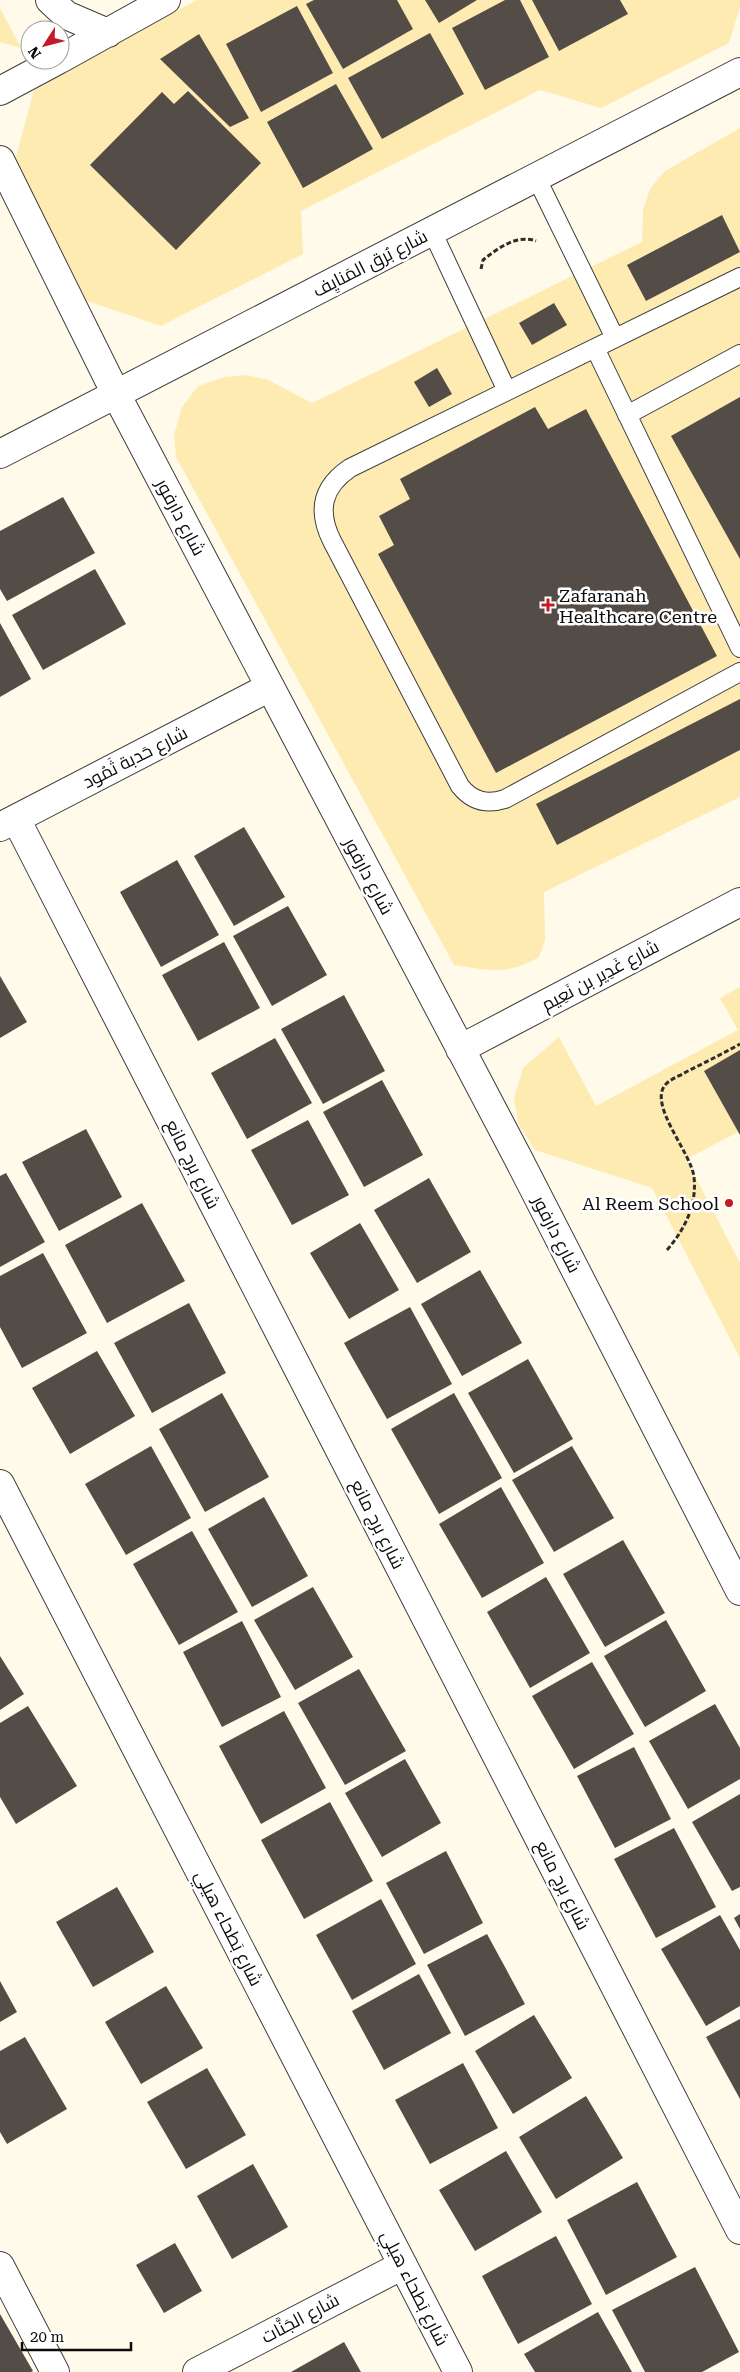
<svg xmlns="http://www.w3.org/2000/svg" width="740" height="2372" viewBox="0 0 740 2372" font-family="'Roboto Serif',Cairo,serif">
<rect width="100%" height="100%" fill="#fffae9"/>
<path fill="#feebb2" d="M197,0H740V7L729,43L601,108L540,90L301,211L303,254L161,326L87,301L15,161L35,86Z
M0,8L21,48L0,42Z
M740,128V797L544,892L545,940L539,957C506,976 490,970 454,965L176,457L174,435L182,407L198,386L225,377L247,375L268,380L312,403L642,242L643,210L650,189L665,171Z
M740,987V1131L686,1159L740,1263V1358L652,1188L535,1150L518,1123L514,1098L523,1068L559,1037L596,1106L738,1030L720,998Z"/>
<path fill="#544c47" d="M314,0H397L413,29L343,69L306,4Z
M425,0H477L439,23Z
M505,0H520L549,57L485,90L452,28Z
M532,0H620L628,14L559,51Z
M297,6L333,73L261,112L226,44Z
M430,33L464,94L382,139L348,78Z
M199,34L249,118L230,127L160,59Z
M336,84L373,149L303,188L267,122Z
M188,91L261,163L176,250L90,165L162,92L174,104Z
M722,215L740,252L646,301L627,265Z
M554,303L567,325L532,345L519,323Z
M437,368L452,394L429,407L414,382Z
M740,397V559L671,436Z
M535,407L548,429L586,409L717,656L496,773L378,554L394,545L379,516L410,499L400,479Z
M63,497L95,553L7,601L0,589V531Z
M95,569L126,624L43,670L12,615Z
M0,623L31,679L0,697Z
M740,699V750L557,845L536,804Z
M244,827L285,897L234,926L194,856Z
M177,860L219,935L161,967L120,892Z
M288,906L327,975L272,1006L233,936Z
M224,942L260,1008L198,1041L162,975Z
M0,976L27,1022L0,1038Z
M344,995L385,1071L323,1104L281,1029Z
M275,1038L312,1103L247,1139L211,1073Z
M740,1050V1135L704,1071Z
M382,1080L423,1155L364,1187L323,1112Z
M308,1120L349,1195L292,1225L251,1150Z
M86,1129L122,1197L59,1231L22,1162Z
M6,1173L45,1242L0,1267V1176Z
M429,1178L471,1252L417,1283L374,1210Z
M142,1203L185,1281L107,1323L65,1245Z
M360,1223L399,1290L349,1319L310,1253Z
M43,1253L87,1333L22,1368L0,1327V1276Z
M480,1270L522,1343L462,1376L421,1304Z
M189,1303L226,1373L152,1413L114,1343Z
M410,1307L452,1384L387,1419L344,1343Z
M97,1351L135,1416L70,1454L32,1388Z
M528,1359L573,1439L514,1473L468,1393Z
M222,1393L269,1477L205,1512L159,1429Z
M454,1393L502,1478L439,1514L391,1429Z
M151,1446L191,1518L126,1555L85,1484Z
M572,1446L614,1518L554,1552L512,1480Z
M501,1487L544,1563L482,1598L439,1524Z
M264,1497L308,1576L252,1607L208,1529Z
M192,1531L238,1612L179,1645L133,1564Z
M623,1540L665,1613L605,1647L563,1574Z
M546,1577L590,1653L530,1688L487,1612Z
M313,1587L353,1657L295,1690L254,1620Z
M666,1620L706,1691L645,1727L604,1656Z
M242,1621L281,1697L222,1727L183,1652Z
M0,1656L24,1694L0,1710Z
M592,1662L634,1734L574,1769L532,1696Z
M359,1669L406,1751L345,1785L298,1703Z
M715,1704L740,1748V1779L688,1809L649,1741Z
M28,1706L77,1786L16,1824L0,1797V1723Z
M284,1711L326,1788L261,1824L219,1746Z
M634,1747L671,1819L615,1848L577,1776Z
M405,1759L441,1823L382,1857L345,1793Z
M740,1794V1887L732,1891L692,1822Z
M330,1802L373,1881L304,1919L261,1840Z
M674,1828L716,1907L656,1938L614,1859Z
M446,1851L483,1923L424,1954L386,1883Z
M117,1887L154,1952L93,1987L56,1922Z
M381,1899L416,1964L352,2000L316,1935Z
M740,1914V1929L734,1918Z
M720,1915L740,1950V2006L706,2026L661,1949Z
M487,1934L525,2004L465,2036L427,1965Z
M419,1974L451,2033L384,2070L352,2011Z
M0,1981L17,2012L0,2022Z
M166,1986L203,2048L141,2084L105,2022Z
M534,2015L572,2078L513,2114L475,2051Z
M740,2019V2099L706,2037Z
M25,2037L67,2109L7,2144L0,2132V2051Z
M463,2063L498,2128L430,2164L395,2100Z
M207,2068L246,2135L186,2169L147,2102Z
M586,2096L623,2158L556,2199L519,2137Z
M506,2151L542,2212L475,2251L439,2190Z
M253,2164L288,2227L232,2259L197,2196Z
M637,2182L677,2257L606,2295L567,2220Z
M556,2236L592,2304L518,2344L482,2276Z
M175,2243L202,2291L164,2313L136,2265Z
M695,2267L739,2352L702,2372H645L612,2310Z
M598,2312L632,2372H535L524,2354Z
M0,2314L33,2371L31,2372H0Z
M344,2342L361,2372H291Z"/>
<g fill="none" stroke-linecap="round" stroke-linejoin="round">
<g stroke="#3e3e3e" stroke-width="20">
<path id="service" d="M536,177L615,338
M432,231L507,391
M740,277L350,468C322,487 317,511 332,541L460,786C472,801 486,805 505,799L740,672
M595,348L740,648
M627,415L740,354"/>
</g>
<g stroke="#3e3e3e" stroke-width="30">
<path id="minor" d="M50,0L66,15L108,33
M60,59L166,0
M0,91L58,60
M0,160L116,394L518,1158L740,1591
M0,454L740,72
M16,819L740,2230
M0,827L270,687
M460,1049L740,902
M0,1484L458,2372
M0,2266L55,2372
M197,2372L403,2265"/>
</g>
<path stroke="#2d2d2d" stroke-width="3" stroke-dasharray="5 2.5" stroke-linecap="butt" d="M481,269L483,260C498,248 517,234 536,241
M667,1250C685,1229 697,1205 694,1177C691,1152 647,1104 666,1084C672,1078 680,1076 686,1072C704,1063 722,1054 740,1044"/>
<use href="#service" stroke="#fff" stroke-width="18"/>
<use href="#minor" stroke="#fff" stroke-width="28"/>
</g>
<g fill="#c21c29" stroke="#fff" stroke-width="2">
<path d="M545.5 597.5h5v5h5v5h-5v5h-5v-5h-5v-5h5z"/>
<circle cx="729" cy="1203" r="5"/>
</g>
<g text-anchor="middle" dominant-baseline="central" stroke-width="5" stroke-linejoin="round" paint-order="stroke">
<g font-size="18" fill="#0b0b0b" stroke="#fff">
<text transform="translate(370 263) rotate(-27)">شارع بُرق المَنايِف</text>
<text transform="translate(181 517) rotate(62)">شارع دارفور</text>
<text transform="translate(135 757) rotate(-27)">شارع حَدبة ثَمُود</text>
<text transform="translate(369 876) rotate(62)">شارع دارفور</text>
<text transform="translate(600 975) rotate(-28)">شارع غَدِير بن نَعِيم</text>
<text transform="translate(193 1164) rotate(63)">شارع برج مانع</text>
<text transform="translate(557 1234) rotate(63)">شارع دارفور</text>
<text transform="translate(378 1524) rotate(63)">شارع برج مانع</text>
<text transform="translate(563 1885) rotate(63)">شارع برج مانع</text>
<text transform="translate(229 1928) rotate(63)">شارع بَطحاء هيلي</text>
<text transform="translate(415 2288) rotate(63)">شارع بَطحاء هيلي</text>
<text transform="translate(300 2318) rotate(-28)">شارع الجَنَّات</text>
</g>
<g font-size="18" fill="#0b0b0b" stroke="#fff" text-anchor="start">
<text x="559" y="595">Zafaranah<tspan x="559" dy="21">Healthcare Centre</tspan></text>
<text x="719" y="1203" text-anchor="end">Al Reem School</text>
</g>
</g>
<g transform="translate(45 45) rotate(234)"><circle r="24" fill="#ffffff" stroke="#9d9d9d"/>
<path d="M0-4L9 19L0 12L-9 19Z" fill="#c21c29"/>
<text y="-8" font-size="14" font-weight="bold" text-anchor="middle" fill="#0b0b0b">N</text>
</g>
<path d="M22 2342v8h109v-8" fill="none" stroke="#0b0b0b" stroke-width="2.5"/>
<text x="30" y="2342" font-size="15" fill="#0b0b0b" stroke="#ffffff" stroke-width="4" paint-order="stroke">20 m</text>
</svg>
